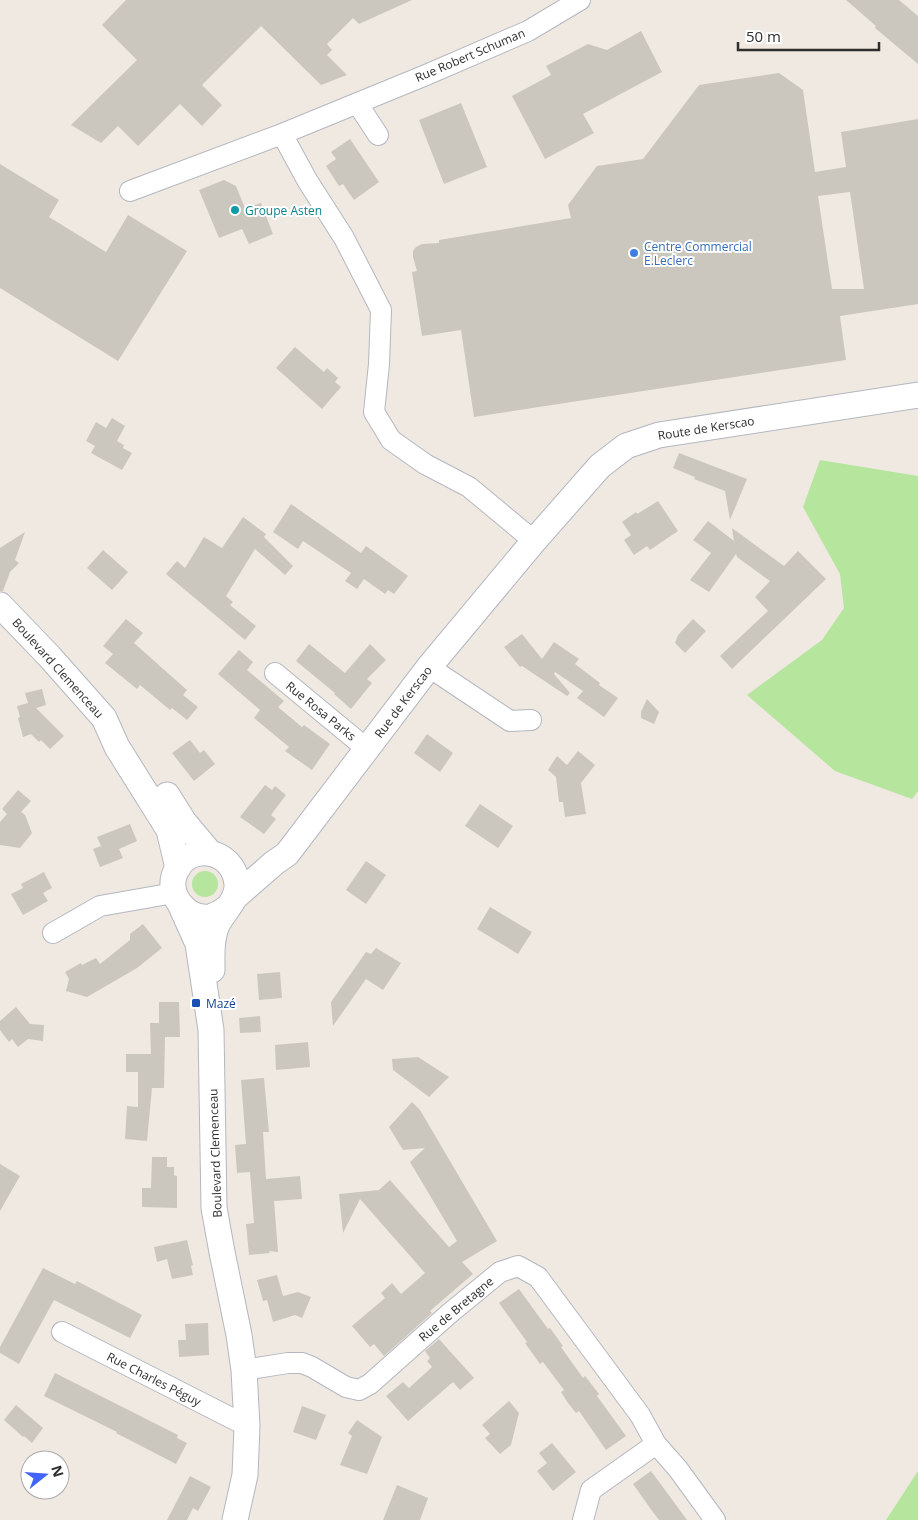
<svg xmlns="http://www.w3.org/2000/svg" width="918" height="1520" viewBox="0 0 918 1520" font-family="'Open Sans',sans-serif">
<rect width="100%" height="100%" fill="#efe9e1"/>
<path fill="#b6e59e" d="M820,460L918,476V791L912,799L835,771L747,695L822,640L844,608L840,574L803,507Z
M192 884a13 13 0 1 1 26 0a13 13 0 1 1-26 0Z
M918,1471V1520H886Z"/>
<path fill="#cbc7bf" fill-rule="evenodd" d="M126,0H412L359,24L353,18L327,44L332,50L327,55L347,75L321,85L261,26L202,85L222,105L202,126L180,104L138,146L118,126L101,143L71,125L137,60L102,25Z
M846,0H899L918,16V64L875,28L876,26Z
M641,31L662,72L583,114L594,133L545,159L512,96L551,75L546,66L588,44L607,50Z
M779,73L803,90L815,172L846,167L841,132L918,119V304L840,316L846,360L474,417L461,330L422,336L412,272L417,271L413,257V251L416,247L422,244L439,243V240L571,218L568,205L597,166L643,159L699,85ZM850,192L864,289H832L818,196Z
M461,103L487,167L444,184L419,120Z
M350,139L379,182L354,200L343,184L339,186L326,166L336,159L331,152Z
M0,164L59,200L49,217L106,252L128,215L187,251L118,361L0,288Z
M224,180L236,186L245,208L261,203L273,234L249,244L242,229L219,238L199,190Z
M295,347L324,372L327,368L338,378L335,382L341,387L322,409L276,368Z
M112,418L125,426L117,441L124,445L123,448L132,453L122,470L91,453L95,446L86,441L96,422L106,428Z
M679,453L747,479L730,520L725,491L694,479L695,477L673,468Z
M658,501L678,531L650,550L647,546L634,555L624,540L631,535L622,522L636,512L637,514Z
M291,504L361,553L366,546L408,576L394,594L388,590L385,594L364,579L357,589L345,581L351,573L303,541L298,549L273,532Z
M243,517L266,534L264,537L293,566L285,575L255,549L226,596L233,602L230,605L256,626L245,640L166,574L177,561L185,568L204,537L222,548Z
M708,521L734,541L732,528L784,566L798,551L826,579L732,669L720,656L768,611L755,597L770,581L737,557L736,554L709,592L690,580L711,553L693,540Z
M25,532L15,560L19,563L10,572L3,591H0V548Z
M103,550L128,572L112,590L87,568Z
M126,619L143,633L134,643L187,690L183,695L198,707L187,720L172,708L170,710L140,685L137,689L105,663L113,654L103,646Z
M693,619L706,631L685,653L675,643L678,635Z
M522,634L542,659L554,642L579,659L575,664L600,683L599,685L618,698L604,717L577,698L583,691L555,672L554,674L570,693L567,696L522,666L520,667L504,647Z
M309,644L345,673L370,644L386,660L367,679L372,683L351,709L334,694L335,693L296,661Z
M239,650L253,662L247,670L284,701L278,707L302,727L304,725L330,744L312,770L285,751L289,747L254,718L260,710L218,674Z
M42,689L46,705L36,708L64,736L50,749L41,740L39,742L31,734L23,737L18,718L20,717L17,706L28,703L25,693Z
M647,699L659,712L654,724L641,718V712Z
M427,734L453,753L440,772L414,753Z
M190,740L200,753L204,750L215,764L194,781L172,753Z
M578,751L595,765L581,783L586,814L565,817L563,802H559L556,777L548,770L557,756L567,765Z
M265,785L272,790L275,786L286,795L271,815L276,819L264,834L240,817Z
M18,790L31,801L21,812L25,815L32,833L20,848L0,845V822L7,814L2,809Z
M480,804L513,826L498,848L465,826Z
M130,824L137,841L119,849L123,858L100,867L93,849L101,846L97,837Z
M366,861L386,875L366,904L346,890Z
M44,872L52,888L43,893L48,901L23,915L11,894L23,888L21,884Z
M490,907L532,932L518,954L477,929Z
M143,924L162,948L137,968L87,997L66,991L69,979L65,972L81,963L82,965L96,958L100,964L130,940V934Z
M376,948L401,963L383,990L366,979L333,1026L331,1002L366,952L371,954Z
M280,972L282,998L259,1000L257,974Z
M159,1002H179L180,1037H165L164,1088H152L147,1141L125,1139L127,1106L138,1107V1072H126V1054H151L150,1023H159Z
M16,1007L30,1024L44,1025L43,1041L28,1039L18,1047L12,1039L9,1042L0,1030V1021Z
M260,1016L261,1032L240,1033L239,1018Z
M308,1042L310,1067L276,1070L275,1045Z
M418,1057L449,1077L429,1097L393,1070L392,1059Z
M264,1078L269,1132H263L266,1179L300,1176L302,1199L274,1201L278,1252L269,1251L270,1253L249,1255L246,1224L254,1223L250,1172L237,1173L235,1145L246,1144L241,1080Z
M412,1102L420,1110L497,1241L462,1262L473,1274L430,1311L432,1313L384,1356L374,1344L370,1347L352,1326L385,1298L381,1293L392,1283L401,1294L425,1273L360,1199L343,1233L339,1194L379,1190L390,1180L449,1247L457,1241L410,1162L425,1148L403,1150L389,1127Z
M152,1157H167V1167H174V1175L177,1176V1208L142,1207V1188H151Z
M0,1164L20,1176L0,1211Z
M187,1240L193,1265L191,1266L193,1275L172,1279L167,1259L157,1262L154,1247Z
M43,1268L75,1284L77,1281L142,1315L130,1338L54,1300L19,1364L0,1353V1347Z
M277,1275L283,1296L298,1292L311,1297L302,1318L295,1315L273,1322L267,1300L263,1301L257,1280Z
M519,1289L548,1329L550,1328L563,1346L561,1347L583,1378L585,1376L599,1394L597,1396L626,1436L606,1450L579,1411L576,1413L568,1403L561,1392L564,1390L543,1362L540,1364L525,1343L527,1342L499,1303Z
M208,1323L209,1355L179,1357L178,1340H186L185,1324Z
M439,1339L474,1378L460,1390L453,1382L408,1421L386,1396L403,1382L409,1388L432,1367L427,1361L430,1358L425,1351Z
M55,1373L178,1435L177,1438L187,1443L176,1464L116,1433L117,1432L44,1396Z
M509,1401L519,1413L511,1445L500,1454L485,1438L490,1434L482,1425Z
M16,1405L43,1428L32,1443L24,1436L23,1437L4,1420Z
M302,1406L326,1415L316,1440L293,1432Z
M357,1420L382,1437L367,1474L340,1465L352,1436L348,1433Z
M552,1443L576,1472L553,1491L537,1471L547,1463L539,1453Z
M651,1471L668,1494L687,1520H659L650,1508L633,1484Z
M190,1476L211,1487L198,1511L193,1508L187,1520H167Z
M397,1485L428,1498L420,1520H383Z"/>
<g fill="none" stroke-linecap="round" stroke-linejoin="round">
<g stroke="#b4b7c1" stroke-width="22">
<path id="minor" d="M357,103L378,135
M282,134L307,180L344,238L381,310L379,364L374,412L391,440L425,464L469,487L534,541
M130,191L282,134L426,75L528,31L580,0
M429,667L510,721L531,720
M275,673L367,749
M53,933L100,906L174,893
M62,1332L247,1426
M244,1370L288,1363H302L312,1367L346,1387L359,1390L370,1384L450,1313L500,1272L518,1266L538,1277L640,1415L656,1444L678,1469L715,1520
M583,1520L591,1490L656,1444"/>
</g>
<g stroke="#b4b7c1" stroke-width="27">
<path id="tertiary" d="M0,605L49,656L104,718L117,747L169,830L178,868
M167,795L184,822L210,853
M234,898L274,863L287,854L429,667L534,541L600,466L626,446L659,435L918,395
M181,906L198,944L211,1030L214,1208L222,1252L239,1335L244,1370L247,1426L245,1475L235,1520
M212,970C212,955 211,939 217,925C223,912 238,900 237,885C235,848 185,840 174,876C168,897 188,920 210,917C217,915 222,912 227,908"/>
</g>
<use href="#minor" stroke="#fff" stroke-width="20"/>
<use href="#tertiary" stroke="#fff" stroke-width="25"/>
</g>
<circle fill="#0f9aa8" stroke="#fff" stroke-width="2" cx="235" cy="210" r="5"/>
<circle fill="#3f7fe0" stroke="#fff" stroke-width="2" cx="634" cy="253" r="5"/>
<rect fill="#1a4fb4" stroke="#fff" stroke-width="2" x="191" y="998" width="10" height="10" rx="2.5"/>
<g text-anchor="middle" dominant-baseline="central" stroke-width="4" stroke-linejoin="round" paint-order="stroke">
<g font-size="12" fill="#2e2e2e" stroke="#fff">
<text transform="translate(470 55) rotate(-23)">Rue Robert Schuman</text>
<text transform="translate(706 428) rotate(-9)">Route de Kerscao</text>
<text transform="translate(58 668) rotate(48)">Boulevard Clemenceau</text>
<text transform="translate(403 702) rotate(-53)">Rue de Kerscao</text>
<text transform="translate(321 711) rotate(39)">Rue Rosa Parks</text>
<text transform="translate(215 1153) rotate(-92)">Boulevard Clemenceau</text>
<text transform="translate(456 1309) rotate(-40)">Rue de Bretagne</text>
<text transform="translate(154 1379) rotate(27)">Rue Charles Péguy</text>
</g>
<g font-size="12" fill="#0d838f" stroke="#fff" text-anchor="start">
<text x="245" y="210">Groupe Asten</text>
</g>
<g font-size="12" fill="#366cbe" stroke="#fff" text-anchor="start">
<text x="644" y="246">Centre Commercial<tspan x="644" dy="14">E.Leclerc</tspan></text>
</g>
<g font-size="12" fill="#164399" stroke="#fff" text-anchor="start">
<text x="206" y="1003">Mazé</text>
</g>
</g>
<g transform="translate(45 1475) rotate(73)"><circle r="24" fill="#ffffff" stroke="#ababab"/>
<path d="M0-4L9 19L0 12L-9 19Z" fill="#4264fb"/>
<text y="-8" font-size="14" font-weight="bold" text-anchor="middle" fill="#2e2e2e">N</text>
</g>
<path d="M738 42v8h141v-8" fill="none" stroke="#2e2e2e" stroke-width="2.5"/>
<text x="746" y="42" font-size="15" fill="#2e2e2e" stroke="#ffffff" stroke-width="4" paint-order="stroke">50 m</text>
</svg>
